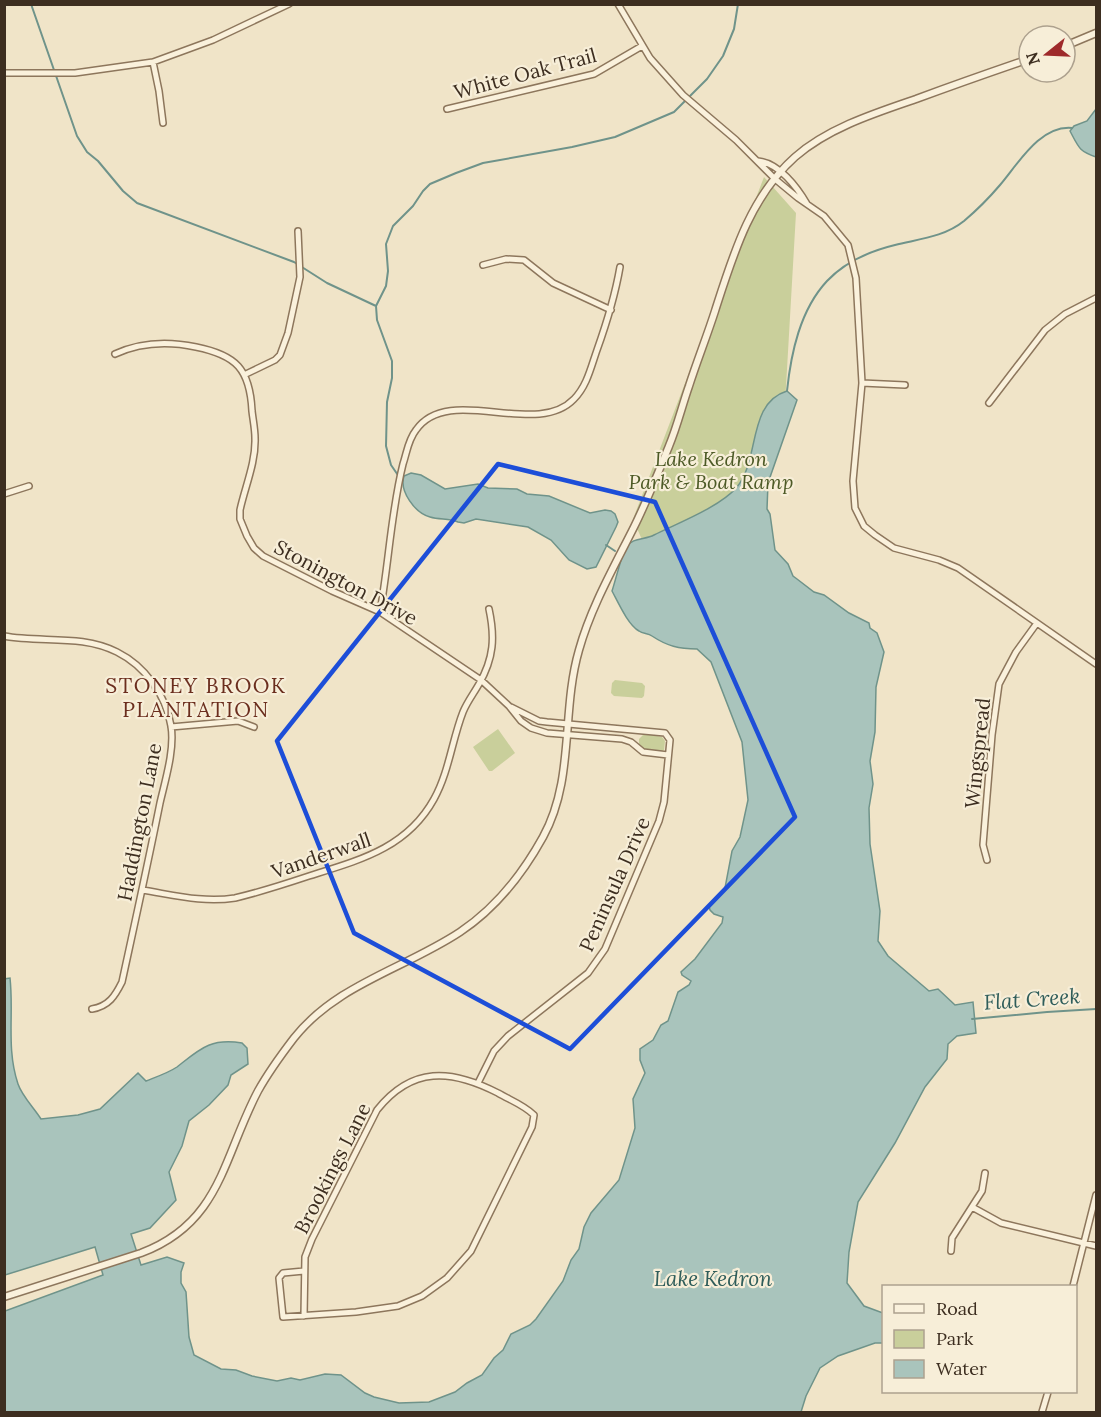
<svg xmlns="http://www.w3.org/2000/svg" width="1101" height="1417" viewBox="0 0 1101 1417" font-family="Lora,serif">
<rect width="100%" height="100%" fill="#f0e4c8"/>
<path fill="#c9cf9b" d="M764,177L796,213L785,404L763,495L646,549L633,519Z
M615,680L642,683L645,686L644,696L642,698L614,696L611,693L612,683Z
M498,729L515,753L492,771H489L473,747Z
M647,734L662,737L665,741L664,750C656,755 646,752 639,747V739L643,735Z"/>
<path fill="#a9c4bc" stroke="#6f938a" stroke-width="1.5" d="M1096,109V157C1079,151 1079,148 1070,131L1074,126L1087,121Z
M787,391L797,400L768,483L767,509L770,514L775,550L788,564L793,576L797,579L814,592L824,595L849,613L869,623L870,628L877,633L884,652L876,687L875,732L870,761L873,784L869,808L870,844L880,911L878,941L888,956L929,991L938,989L955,1005L973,1002L976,1033L957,1036L948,1044L947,1059L925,1087L895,1143L858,1202L849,1252L847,1283L864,1306L883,1313V1343H875L838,1356L820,1368L806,1396L801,1412H5V1311L103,1275L95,1247L5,1275L4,979L10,978C14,1014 6,1048 18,1084C22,1096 34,1108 41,1119L78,1115L100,1109L138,1073L146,1081C156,1077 168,1073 177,1067C200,1049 210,1038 242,1043L247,1048L248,1064L231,1075L228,1085L209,1105L189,1121L182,1146L169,1172L176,1200L150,1228L131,1234L141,1265L167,1257L184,1263L181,1272V1283L186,1292L189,1337L194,1355L221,1369L236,1370L252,1376L277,1381L291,1378L300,1380L325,1374L341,1375L365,1393L374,1397L399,1403L429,1402L455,1392L467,1383L482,1375L494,1358L503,1350L511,1334L530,1325L536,1319L563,1281L571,1260L579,1249L584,1227L591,1213L619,1180L635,1128L633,1099L645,1073L640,1060V1049L653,1040L661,1025L668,1021L678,992L689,985L691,981L682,975L681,972L695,959L722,923L723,917L714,914L710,910L709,906L725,888L732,851L740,837L748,800L742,742L711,662L697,649C679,649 667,646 652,636C648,633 643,634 639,631C628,625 618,602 612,591C615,582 622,554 626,547C633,537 645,540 654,535C678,523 720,507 737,487C760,460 747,403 787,391Z
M411,473L421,475L445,489L478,484L488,488L517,489L527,494L549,496L590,513L605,510L611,511L615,514L618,522L616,527L596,567L587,569L569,560L551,540L528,527L476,519L464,523L458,522C449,518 440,520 430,517C415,513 399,491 404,476Z"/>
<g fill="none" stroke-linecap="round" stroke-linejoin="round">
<path stroke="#6f938a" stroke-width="2" d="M31,4L77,136L87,152L98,161L123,191L137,203L294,262L327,283L376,306
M787,391C791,353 800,310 827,281C845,262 870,251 895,245C919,239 944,237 964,221C977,210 989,198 1000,185C1018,164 1040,125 1072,128
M402,481L391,465L386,446L387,402L392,378V361L377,320L376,306L386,286L388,271L386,244L393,226L413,206L423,191L430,184L456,173L483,163L572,147L615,137L674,112L707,79L723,56L734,29L738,4
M606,545L615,551
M972,1019L1047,1012L1096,1009"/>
<g stroke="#8d765c" stroke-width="8">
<path id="minor" d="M618,4L650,58L683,95L736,140L775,179L798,198L824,216L848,245L856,278L862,383L853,481L855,508L864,526L875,535L894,548L939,560L958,568L1096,664
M153,62L159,91L163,123
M4,73H75L153,62L213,40L289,4
M447,109L594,74L642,46
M758,161C779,163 797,187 807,204
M483,265L506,259L524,260L553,283L611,310
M115,354C141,342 168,341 196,347C236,355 250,369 252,411C253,420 255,429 255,438C256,462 245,487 240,510V519L247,536L254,548L263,556L332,591L380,612L481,680L509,706L521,721L531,728L547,733L622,739L631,742L643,752L668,755
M246,374L275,360L280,355L288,333L300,277L298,231
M862,383L905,385
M989,403L1045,330L1065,314L1096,298
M4,494L29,486
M380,612C389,562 391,512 403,464C407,452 408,440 416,430C449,383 536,439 574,399C587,386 591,367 597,350C607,322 615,296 620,267
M4,636C41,643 82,634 117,652C145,666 166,695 171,726C175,749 165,781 160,803C148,863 135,922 122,982C115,996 109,1006 92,1009
M171,727L238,721L254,727
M987,860L983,845L992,735L999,684L1016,652L1037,623
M142,890C174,895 203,903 235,898C260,892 285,884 309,876C360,860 407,848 434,799C449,772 452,740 463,712C467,702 474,693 479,684C494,658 495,637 489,609
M478,1083L494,1051L508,1036L588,973L605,949L659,821L664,802L670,740L665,733L547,722L539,721L511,707
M972,1207L1001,1223L1096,1246
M951,1251L952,1238L982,1191L985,1173
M304,1271L283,1273L279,1278L283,1317L356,1312L398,1306L422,1296L447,1278L471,1251L532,1127L534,1115C524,1105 510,1100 498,1093C451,1069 412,1066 377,1110L312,1239L305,1257L304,1316
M1073,1286L1096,1195
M1042,1412L1048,1392"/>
</g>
<g stroke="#8d765c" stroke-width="9">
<path id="tertiary" d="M1065,46L1096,33
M4,1297L141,1253C221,1223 223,1157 258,1091C268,1073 281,1055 294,1038C337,984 404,969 460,932C496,908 522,875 543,837C575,779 561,712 579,650C591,607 614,567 634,527C647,501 658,473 669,446C677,427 682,406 689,386C697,361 707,336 715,311C733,255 750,197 795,157C828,128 875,113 916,99C954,85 991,72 1029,59"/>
</g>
<use href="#minor" stroke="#faf1dc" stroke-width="5"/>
<use href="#tertiary" stroke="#faf1dc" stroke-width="6"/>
</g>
<path fill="none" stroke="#1d4ed8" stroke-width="4.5" stroke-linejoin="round" d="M498,464L655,502L795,817L570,1049L354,933L277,741Z"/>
<g text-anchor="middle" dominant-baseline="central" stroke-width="4.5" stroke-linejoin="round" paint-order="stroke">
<g font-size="20" fill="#3d2e20" stroke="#f7eed8">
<text transform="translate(525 73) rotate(-15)">White Oak Trail</text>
<text transform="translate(346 582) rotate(28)">Stonington Drive</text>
<text transform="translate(977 753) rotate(-84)">Wingspread</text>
<text transform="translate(139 822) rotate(-79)">Haddington Lane</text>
<text transform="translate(321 855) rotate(-19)">Vanderwall</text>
<text transform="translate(614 884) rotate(-66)">Peninsula Drive</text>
<text transform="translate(332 1168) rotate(-63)">Brookings Lane</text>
</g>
<g font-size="20" font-style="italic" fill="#4d5a26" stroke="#f7eed8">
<text x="711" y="458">Lake Kedron<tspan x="711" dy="23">Park &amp; Boat Ramp</tspan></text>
</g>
<g font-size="21" letter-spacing="1.5" fill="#6b2e1e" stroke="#f7eed8">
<text x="196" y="685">STONEY BROOK<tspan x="196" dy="24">PLANTATION</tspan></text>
</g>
<g font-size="21" font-style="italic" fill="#2f5d5a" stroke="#f7eed8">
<text transform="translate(1032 999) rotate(-4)">Flat Creek</text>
<text x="713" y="1278">Lake Kedron</text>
</g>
</g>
<rect width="1101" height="1417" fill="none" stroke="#3d2e20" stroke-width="12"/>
<rect x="882" y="1285" width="195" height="108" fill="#f7eed8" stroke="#ada18e" stroke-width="1.5"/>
<rect x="894" y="1304" width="30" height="9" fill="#faf1dc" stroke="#ada18e" stroke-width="1.5"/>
<text x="936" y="1315" font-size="18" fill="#3d2e20">Road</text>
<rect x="894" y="1330" width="30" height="18" fill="#c9cf9b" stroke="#ada18e" stroke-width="1.5"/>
<text x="936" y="1345" font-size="18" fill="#3d2e20">Park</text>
<rect x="894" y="1360" width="30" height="18" fill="#a9c4bc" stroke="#ada18e" stroke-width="1.5"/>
<text x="936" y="1375" font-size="18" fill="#3d2e20">Water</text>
<g transform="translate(1047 54) rotate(252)"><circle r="28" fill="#f7eed8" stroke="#ada18e" stroke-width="1.5"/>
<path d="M0-4.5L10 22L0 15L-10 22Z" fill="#9e2a2b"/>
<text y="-9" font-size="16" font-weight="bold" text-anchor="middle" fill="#3d2e20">N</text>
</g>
</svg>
